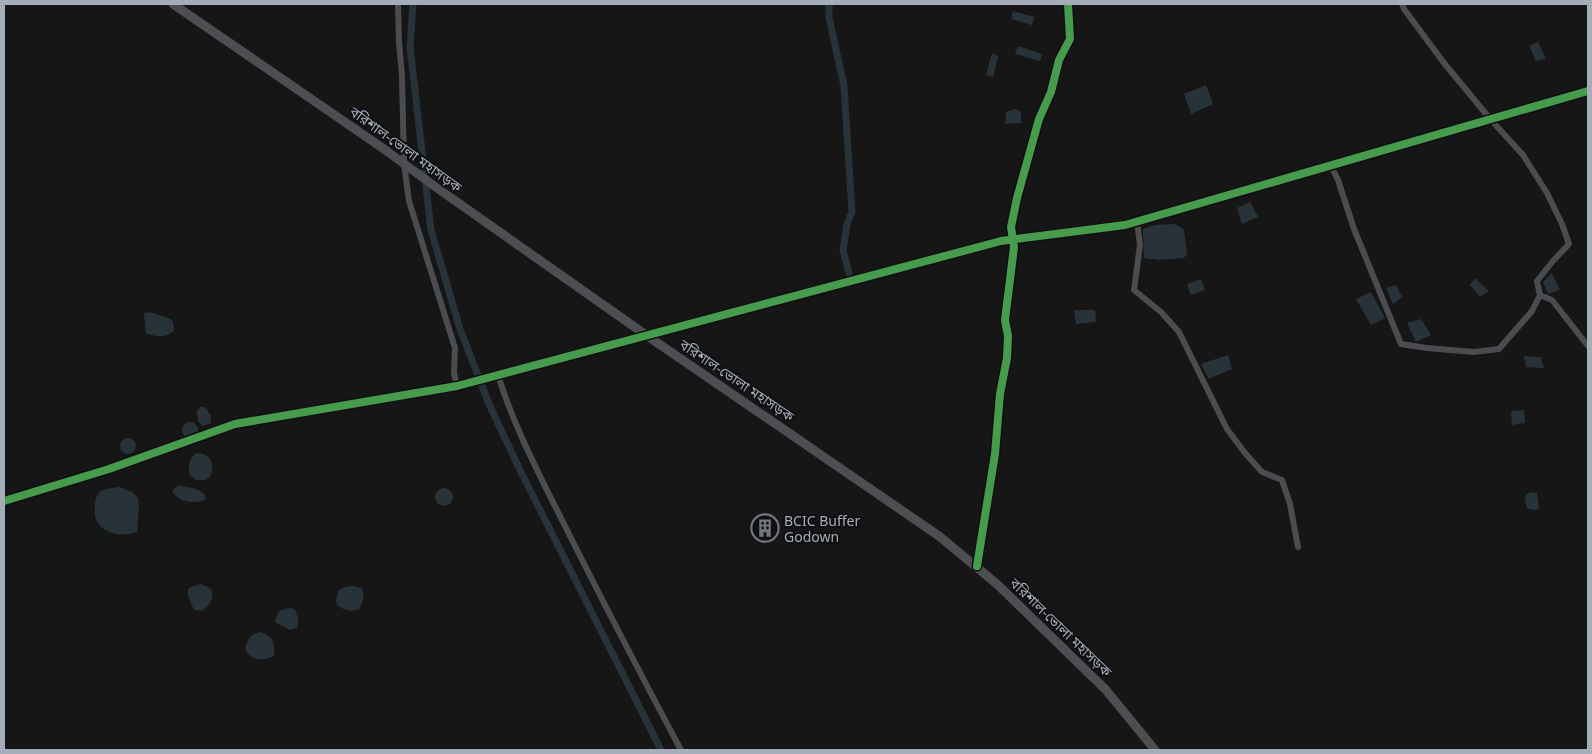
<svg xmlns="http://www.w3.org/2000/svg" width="1592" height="754" viewBox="0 0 1592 754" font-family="'Noto Sans','Noto Sans Bengali',sans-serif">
<rect width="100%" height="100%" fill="#161616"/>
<path fill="#283339" d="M1013,11L1034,17L1032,25L1011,19Z
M1538,42L1546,59L1536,61L1529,46Z
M1018,46L1042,54L1040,61L1015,54Z
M992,53L998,56L993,77L986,75Z
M1206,85L1213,104L1191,114L1184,94Z
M1015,109L1021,112V123L1005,124L1006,112Z
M1250,202L1258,217L1242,224L1237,208Z
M1176,224L1184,230L1187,254L1184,258L1159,260L1144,258L1143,229L1155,225Z
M1552,273L1560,290L1548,294L1543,282Z
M1475,278L1489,291L1480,297L1470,285Z
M1201,279L1205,290L1191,295L1187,284Z
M1396,285L1402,297L1393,304L1386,288Z
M1371,292L1385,318L1371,325L1356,299Z
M1074,310H1095L1096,322L1076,324Z
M150,312L171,319L173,322L174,331C166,338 155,337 146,333L144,313Z
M1421,319L1431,335L1416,342L1407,323Z
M1228,355L1232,369L1209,379L1201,364Z
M1524,356L1541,357L1544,368L1526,367Z
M200,407H205L211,416V423L203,426L198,421L197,411Z
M1524,410L1525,423L1512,425L1511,411Z
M182 430a8 8 0 1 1 16 0a8 8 0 1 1-16 0Z
M120 446a8 8 0 1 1 16 0a8 8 0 1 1-16 0Z
M197,453C211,453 215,465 210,477L205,480H196L189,474C189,466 188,458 197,453Z
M179,485C189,489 197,486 205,495V500C194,504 178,502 172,491Z
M120,487L132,492L138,498L139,507L137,532C116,539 91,531 95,505C95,500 97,494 101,491C106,488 114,488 120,487Z
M435 497a9 9 0 1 1 18 0a9 9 0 1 1-18 0Z
M1530,492L1537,493L1539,509L1535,510L1528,509L1525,502L1526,495Z
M201,584L211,589C215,598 209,605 202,611L194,610L188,596V589L191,587Z
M352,586L362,588C365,596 363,602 359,609C350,612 345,611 337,605L336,600L339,590L345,587Z
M292,608L295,610L298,618V627L290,630L275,622C277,611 280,609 292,608Z
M261,632C273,637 276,643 274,656C263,662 250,661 245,648C249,638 250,634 261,632Z"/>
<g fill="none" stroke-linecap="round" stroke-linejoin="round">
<path stroke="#283339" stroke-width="7" d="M413,4L410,47L431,230L460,329L489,404L518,466L661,750
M829,4V17L844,86L852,212L847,224L843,250L849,273"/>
<path stroke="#4a4c4f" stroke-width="6" d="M398,4L399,42L402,76L404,164L409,201L455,348L454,373L457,386
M1402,4L1404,9L1444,63L1491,120L1523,155L1547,193L1562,224L1569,244L1553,261L1537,281L1540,295L1552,300L1588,346
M1331,166L1338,180L1354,229L1401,344L1427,348L1474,352L1499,349L1532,311L1540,295
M1137,221L1140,245L1134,290L1161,312L1179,332L1227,429L1245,453L1262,472L1282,480L1290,504L1298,547
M498,375C514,427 540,476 564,524C602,600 641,675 681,750
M4,501L109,469L235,424L457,386L1001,241L1125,225L1588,91
M977,566L995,454L1000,394L1007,358L1008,336L1005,320L1014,247L1011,227L1017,198L1039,119L1051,92L1059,60L1070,39L1068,4"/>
<path stroke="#4c4e52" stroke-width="9" d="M173,4L384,149L437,188L646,335L939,536L998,585L1106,690L1155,750"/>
<g stroke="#101012" stroke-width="11">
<path id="cycleway" d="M4,501L109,469L235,424L457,386L1001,241L1125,225L1588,91
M977,566L995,454L1000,394L1007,358L1008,336L1005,320L1014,247L1011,227L1017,198L1039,119L1051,92L1059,60L1070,39L1068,4"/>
</g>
<use href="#cycleway" stroke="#469c4c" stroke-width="8"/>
</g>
<defs>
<g id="building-ring" transform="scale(1.4375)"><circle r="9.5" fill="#101012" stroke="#737880" stroke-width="1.5"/><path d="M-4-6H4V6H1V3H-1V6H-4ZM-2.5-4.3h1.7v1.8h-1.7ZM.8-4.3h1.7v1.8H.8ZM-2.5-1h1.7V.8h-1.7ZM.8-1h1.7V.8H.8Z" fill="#737880"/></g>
</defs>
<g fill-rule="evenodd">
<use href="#building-ring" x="765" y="528"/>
</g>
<g text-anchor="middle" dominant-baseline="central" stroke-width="4" stroke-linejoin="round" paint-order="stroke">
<g font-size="14" fill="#a5adb9" stroke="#101012">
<text transform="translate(406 149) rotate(36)">বরিশাল-ভোলা মহাসড়ক</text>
<text transform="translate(737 380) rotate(34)">বরিশাল-ভোলা মহাসড়ক</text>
<text transform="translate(1061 627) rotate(44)">বরিশাল-ভোলা মহাসড়ক</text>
</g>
<g font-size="14" fill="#a5adb9" stroke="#101012" text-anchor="start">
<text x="784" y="520">BCIC Buffer<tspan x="784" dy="16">Godown</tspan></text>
</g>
</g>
<rect width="1592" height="754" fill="none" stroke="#a5adb9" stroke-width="10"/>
</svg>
